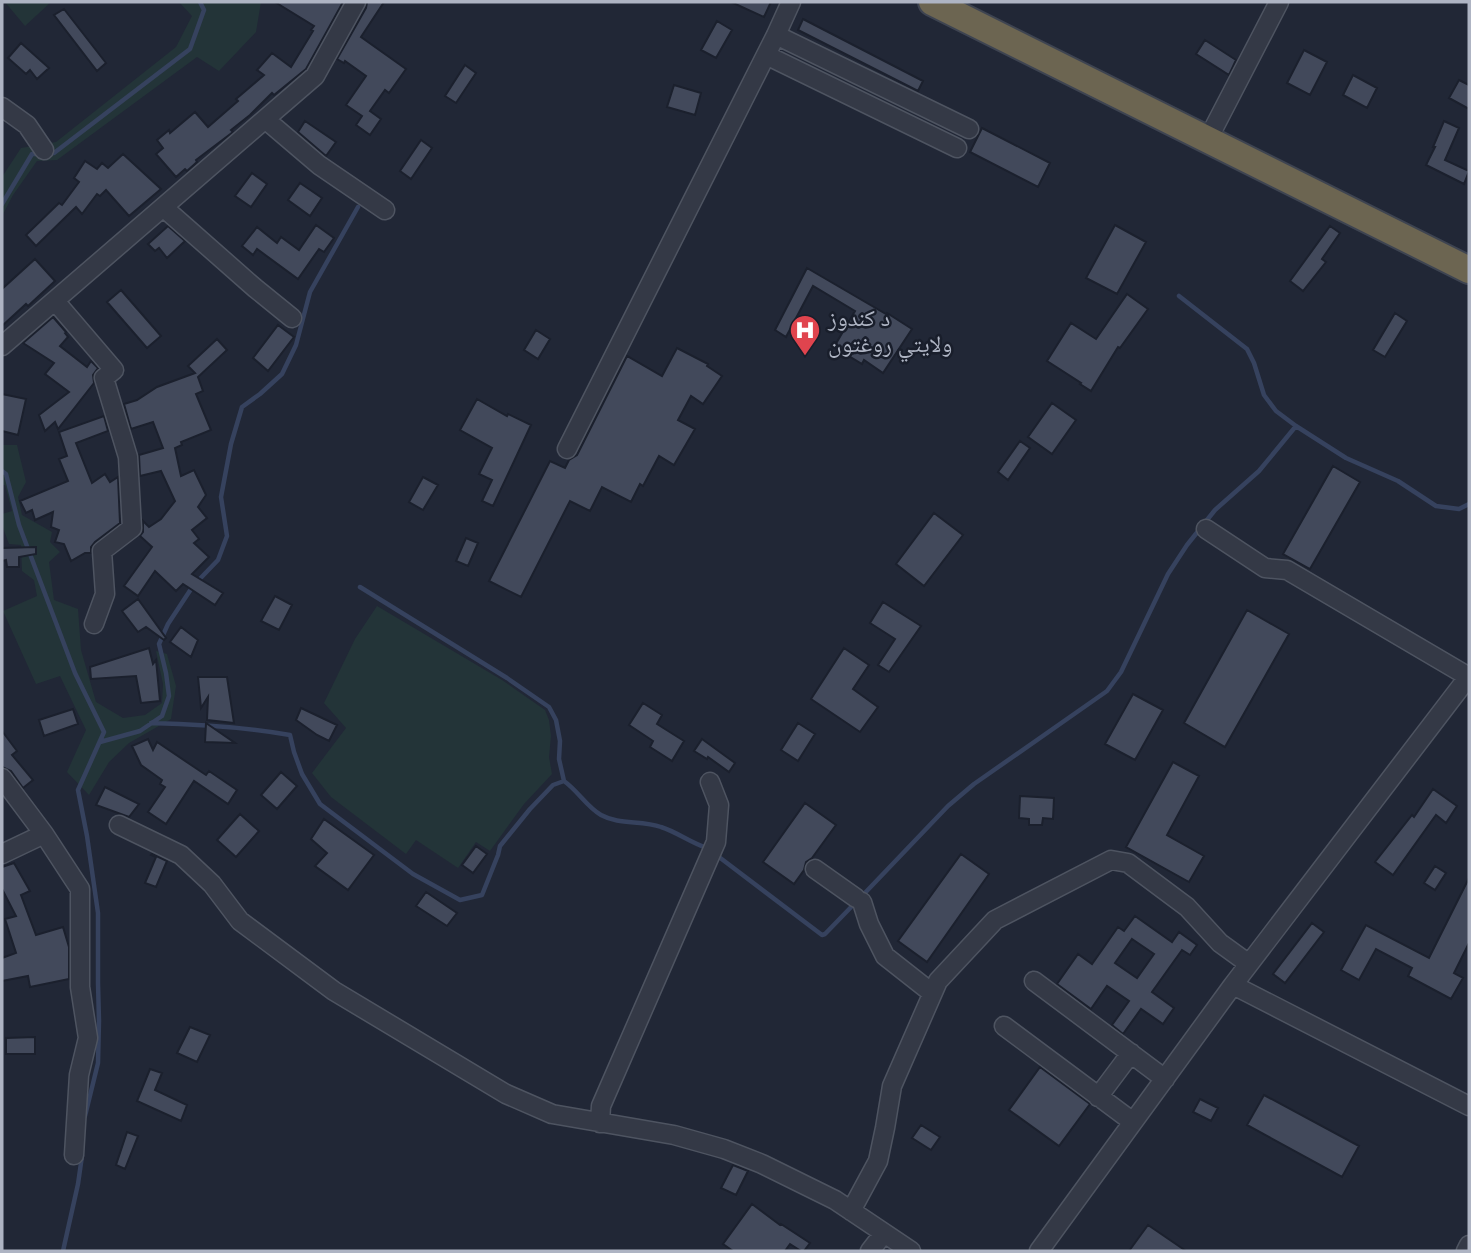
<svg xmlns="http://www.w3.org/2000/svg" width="1471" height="1253" viewBox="0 0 1471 1253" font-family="Raleway,'Noto Naskh Arabic',sans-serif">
<rect width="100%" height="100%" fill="#212736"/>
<path fill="#233438" d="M5,2H51L25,26Z
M179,2H261L256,32L219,71L197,57L57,160L37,161L13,195L2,216V177L21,148L56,142L176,47L192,16Z
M2,445H17L26,482L18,497L22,515L52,532L50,542L60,552L49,562L54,600L78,609L81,650L96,702L123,718L145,715L162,703L163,684L156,651L167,654L176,686L171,719L129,743L109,762L89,795L67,772L86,730L60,676L36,684L3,611L37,596L34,580L22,571L21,545L9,544L2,525V514L12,511L5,485H2Z
M377,606L502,680L545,710L549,720L551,736L549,757L552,774L524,804L490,851L476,842L458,868L416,840L406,854L331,797L312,773L346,728L324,703L355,639Z"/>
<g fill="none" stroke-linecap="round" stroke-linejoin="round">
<path stroke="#36425e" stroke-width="4.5" d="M48,154L54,153L190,49L204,10L200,2
M2,204L32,154H39
M1179,296L1247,349L1254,363L1264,395L1276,411L1296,426L1346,458L1398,481L1436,506L1459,509L1469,504
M2,471L6,474L19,525L75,673L104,732L78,790L87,836L98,913V983L99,1021L98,1063L85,1116
M360,587L507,678L549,707L556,720L560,741L559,759L564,781
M151,723C197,724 244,727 290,735L294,752L302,774L320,804L413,874L460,900L482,895L498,855L500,846L530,809L553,785L564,781C578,791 587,807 601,815C619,825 642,820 661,827C677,832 691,843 707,848
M100,742L140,731L162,716L169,696L166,673L159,644L168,624L193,586L218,560L227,536L221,497L231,444L242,407L260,394L282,374L296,345L310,292L358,207
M719,857L822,935L825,934L856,902
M862,896L948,806L974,784L1107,691L1121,672L1168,574L1187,545L1215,510L1259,471L1296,426
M63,1251L78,1184L82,1156"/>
</g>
<path fill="#42495b" stroke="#1b202d" stroke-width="2" fill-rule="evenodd" d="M275,2H343L306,69L274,95L272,93L250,115L231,130L233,132L196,160L197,162L187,171L185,169L176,177L156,154L163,148L157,140L169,130L170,133L195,112L208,127L238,101L236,99L264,75L257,70L272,53L291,67L313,31L311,30L314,26Z
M367,2H384L361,37L406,69L389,93L385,90L370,111L381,119L370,135L356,125L362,116L346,105L366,76L345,61L344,63L337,59L366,8Z
M731,2H771L764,17Z
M64,9L106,63L97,71L54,15Z
M803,19L923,81L918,91L798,30Z
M717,21L732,30L716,58L701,50Z
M1205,40L1236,60L1229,75L1196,54Z
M21,43L49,68L37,79L30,70L26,74L8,58Z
M1304,50L1327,62L1310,95L1287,83Z
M465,65L476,73L456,103L445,96Z
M1353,75L1377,88L1367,108L1343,95Z
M1459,80L1469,85V109L1449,98Z
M674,85L701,93L695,115L667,107Z
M305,121L336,142L326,156L298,132Z
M1444,121L1459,128L1445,160L1469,171L1464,184L1426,165L1435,147H1433Z
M982,128L1050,163L1038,187L970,152Z
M421,140L432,148L411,179L400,171Z
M123,154L161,189L129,216L106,190L100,196L97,194L82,214L76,207L36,246L26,235L59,203L62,205L79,182L74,178L85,161L97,169L102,163L108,168Z
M252,173L267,184L251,207L235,196Z
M300,183L322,198L310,216L288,200Z
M316,225L334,238L324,252L319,249L298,279L257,249L253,255L242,246L257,227L277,243L281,237L299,250Z
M1115,225L1146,242L1117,294L1086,278Z
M168,226L185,241L167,258L159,248L155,251L148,244Z
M1330,226L1340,233L1322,259L1326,262L1303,291L1290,281Z
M35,259L55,281L28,306L26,304L2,326V289Z
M807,268L886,314L887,313L912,329L883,373L864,360L862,364L834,347L855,311L813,286L786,337L775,330Z
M121,290L161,336L147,348L107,302Z
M1127,294L1148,309L1120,348L1118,347L1091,391L1080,384L1081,383L1047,361L1071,323L1096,339Z
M1395,313L1407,321L1385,357L1373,350Z
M53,317L66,332L65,333L68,337L60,346L87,367L91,361L98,368L93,375L94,383L58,429L55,422L45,431L39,415L69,392L45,374L54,363L23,343Z
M278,325L294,337L268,371L253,358Z
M536,330L550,339L538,359L524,350Z
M217,339L227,350L198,377L203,391L196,394L211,430L181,442L182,445L175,448L181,476L194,470L206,495L198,507L207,518L192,530L199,539L194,543L209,557L192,574L223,593L215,605L183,584L176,591L155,571L138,596L124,586L152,547L140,536L143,532V521L149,527L161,519L175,501L161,471L140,476L139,455L163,448L153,422L131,429L124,404L137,400L157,387L195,373L188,366Z
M677,348L708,364L707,366L722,376L703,404L691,396L678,420L695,429L674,465L659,456L643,486L640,484L631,502L602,487L590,511L570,501L521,597L489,581L550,461L565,468L569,460L577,455L627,356L662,376Z
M2,394L26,399L18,435L2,431Z
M477,399L507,416L508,414L531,425L493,506L482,501L492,480L479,474L492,448L460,430Z
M1052,403L1076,420L1052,454L1028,437Z
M104,416L108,431L76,443L92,483L105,474L110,482L118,477L120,523L95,542L91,547V553H85L71,561L64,544L55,542L59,530L51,527L53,512L35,520L32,510L26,513L20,501L68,481L59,459L67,456L59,432Z
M1020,441L1030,448L1008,480L998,472Z
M1333,466L1360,482L1310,569L1283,554Z
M423,477L438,485L423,510L409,502Z
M934,513L963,535L924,586L896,564Z
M466,538L478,543L468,566L456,561Z
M36,547V554L19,557V567H7L6,560L2,561V548Z
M275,596L292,605L279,630L261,621Z
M138,599L166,638L164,640L146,627L138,632L122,611Z
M883,602L921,626L889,672L878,665L895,639L870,623Z
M1247,610L1289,634L1225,747L1184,723Z
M181,627L198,640L191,657L170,642Z
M149,648L153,664L156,660L160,701L141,703L136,676L91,679L90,667Z
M844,648L869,665L853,689L878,707L860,732L811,699Z
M198,677H227L234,723L207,720L208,697L201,708Z
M1133,694L1163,710L1135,760L1105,744Z
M643,703L662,715L657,724L684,741L672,761L650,747L653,741L629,725Z
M301,708L337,725L329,741L317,735L296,720Z
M73,709L78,724L44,736L39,720Z
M206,723L235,743L205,742Z
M798,723L815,734L798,761L781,750Z
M2,731L17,751L12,755L33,780L23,788L11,771L2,767Z
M148,739L153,750L157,742L206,775L209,771L237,790L228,804L194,781L166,824L148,812L165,787L160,784L162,780L141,765L132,746Z
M702,739L735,763L729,772L708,757L707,759L694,751Z
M1173,762L1199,776L1167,835L1204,856L1189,882L1126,847Z
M281,772L297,786L277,809L261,795Z
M105,787L139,804L129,817L96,805Z
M1433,789L1457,806L1446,823L1436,815L1393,875L1375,862L1412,815L1414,817Z
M1020,796L1054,798L1053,819L1043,818L1042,825H1029V819L1019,818Z
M805,803L836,825L812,858L806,862L804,870L794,884L763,862Z
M240,814L259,831L236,857L217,840Z
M324,819L374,855L348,890L315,866L327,853L311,839Z
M476,846L487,854L473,873L462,865Z
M152,854L167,861L156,887L145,883L156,857L151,855Z
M961,854L989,874L927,962L898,941Z
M14,863L30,891L21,895L36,935L63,927L69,947V979L30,987L28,976L2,981V958L16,953L5,919L16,916L2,889V867Z
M1435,866L1446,873L1435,890L1424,883Z
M1469,878V943L1454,973L1463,978L1451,999L1408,976L1412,968L1376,949L1359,980L1341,970L1366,925L1429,958Z
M426,892L457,913L447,926L416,906Z
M1135,916L1172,942L1179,932L1197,945L1190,955L1182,950L1152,992L1174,1008L1163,1024L1141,1009L1123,1034L1112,1025L1129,1001L1107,986L1091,1009L1057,984L1078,954L1092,964L1118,927L1124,931ZM1132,939L1154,954L1137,978L1115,963Z
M1312,923L1324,932L1285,983L1273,974Z
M190,1027L210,1035L197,1062L177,1053Z
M35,1037V1054H6V1038Z
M1040,1067L1090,1104L1059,1146L1009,1110Z
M150,1069L162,1073L155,1090L187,1105L181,1121L137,1101Z
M1264,1095L1359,1146L1342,1177L1247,1125Z
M1200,1099L1218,1108L1211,1121L1193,1112Z
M921,1125L940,1137L931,1150L912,1138Z
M127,1132L138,1136L125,1169L116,1165Z
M733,1165L748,1171L736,1195L721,1188Z
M752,1204L780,1225L781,1224L810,1243L804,1251H801L790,1244L785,1251H733L723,1244Z
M1148,1225L1186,1251H1129Z"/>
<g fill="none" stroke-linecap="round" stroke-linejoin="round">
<g stroke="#4e5461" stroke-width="21">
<path id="minor" d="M776,35L969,129
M766,55L957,148
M2,107L27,125L44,150
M265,119L319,165L385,210
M1207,141L1279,2
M163,207L255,288L292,318
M55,301L114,370L104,378L128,457L132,528L102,551L105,594L94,624
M2,346L315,76L356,2
M567,449L776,35L791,2
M1206,529L1265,568L1287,570L1469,677
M2,778L44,834L80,889V987L88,1038L79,1075L74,1155
M119,825L181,855L212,884L240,921L334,991L506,1094L552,1114L674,1135L724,1149L762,1164L835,1200L911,1251
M2,854L44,834
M815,869L856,898
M862,902L869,924L885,956L932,993
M1034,981L1165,1079
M1233,985L1469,1106
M1004,1026L1133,1122
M1098,1097L1131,1053
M600,1123L601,1106L716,842L719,805L710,782
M851,1211L878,1161L885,1128L892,1086L938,981L995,920L1111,860L1128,863L1187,907L1220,943L1249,964
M870,1251L884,1233
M1039,1251L1233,985L1469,676
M1466,1251L1469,1245"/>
</g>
<g stroke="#3e4451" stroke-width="30">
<path id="highway" d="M932,2L1469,270"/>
</g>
<use href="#minor" stroke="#343946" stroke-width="18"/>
<use href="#highway" stroke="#6c6551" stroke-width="26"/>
</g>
<defs>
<g id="hospital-pin" transform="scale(1.575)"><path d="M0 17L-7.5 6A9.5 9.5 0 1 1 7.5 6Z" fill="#e0444e" stroke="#191e2b"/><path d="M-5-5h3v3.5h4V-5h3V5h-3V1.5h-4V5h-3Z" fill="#fff"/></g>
</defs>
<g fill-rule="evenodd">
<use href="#hospital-pin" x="805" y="330"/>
</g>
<g text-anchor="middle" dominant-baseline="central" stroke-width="5" stroke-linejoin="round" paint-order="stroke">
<g font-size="23" fill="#aeb4c3" stroke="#191e2b" text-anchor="start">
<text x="828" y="317">د کندوز<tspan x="828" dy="26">ولایتي روغتون</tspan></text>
</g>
</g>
<rect width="1471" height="1253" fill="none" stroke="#aeb4c3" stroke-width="7"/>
</svg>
